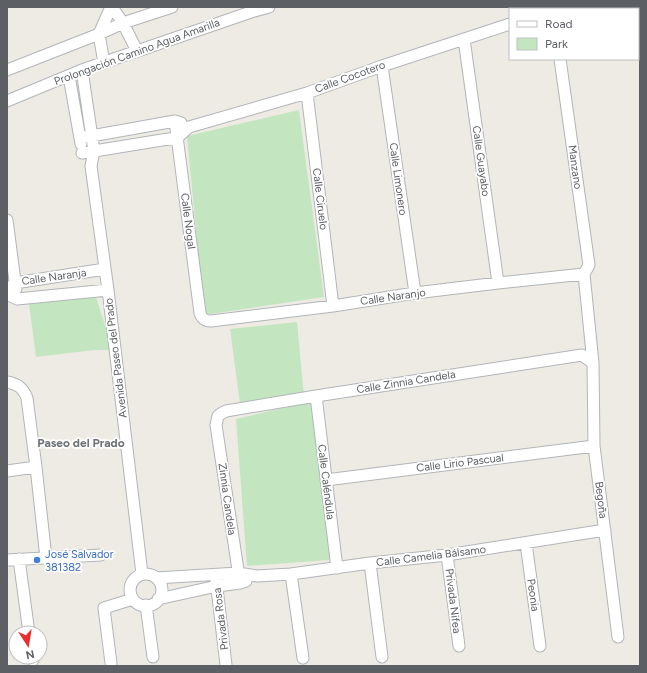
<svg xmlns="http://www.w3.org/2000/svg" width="647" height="673" viewBox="0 0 647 673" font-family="Figtree,sans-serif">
<rect width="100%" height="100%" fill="#eeebe4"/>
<path fill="#c3e6c0" d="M299,110L324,297L204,315L187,136Z
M95,294L113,350H94L36,357L29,304Z
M297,322L304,396L240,404L230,329Z
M314,401L330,560L247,566L236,419Z"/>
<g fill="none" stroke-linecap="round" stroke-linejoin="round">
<g stroke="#b1b5b9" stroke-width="13">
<path id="street" d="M112,7L123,23L137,51
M553,7V9
M464,39L498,283
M560,59L589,265L584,274
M104,63L99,34L111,7
M382,66L415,293
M7,70L99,34L123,23L172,7
M82,70L94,151L91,166L108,290L142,574
M69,76L81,144
M307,93L333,306
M7,101L82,70L251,12L269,7
M175,121L200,313C202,319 205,321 211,321L333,306L415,293L498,283L584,274
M80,138L175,121L181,123
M82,153L162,140L177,138L189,127L307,93L382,66L510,24
M7,220L16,289
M584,274L593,363L594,446L618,637
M7,291L15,283L105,269
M7,294L17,299L108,290
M7,382C18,384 23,388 27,398L36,467L46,558
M316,396L337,568
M7,471L36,467
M326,480L594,446
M526,543L540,646
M447,555L459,646
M19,559L29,633
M7,560L101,555
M370,563L382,657
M291,574L303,658
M130 590a16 16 0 1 1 32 0a16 16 0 1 1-32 0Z
M156,578L238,573L257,576L291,574L370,563L447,555L605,530
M216,580L226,665
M240,583L216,425L218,416L222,413L226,411L316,396L582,355L593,363
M158,599L217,586L240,583L246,581
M146,605L153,657
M33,657V660
M111,663L104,608L133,599"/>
</g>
<use href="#street" stroke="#fff" stroke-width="11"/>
</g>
<circle fill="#3f7fe0" stroke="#fff" stroke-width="1.5" cx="37" cy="560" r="4"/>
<g text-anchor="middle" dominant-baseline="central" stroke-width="3.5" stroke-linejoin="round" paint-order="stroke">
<g font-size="11" fill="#5c6064" stroke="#fff">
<text transform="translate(137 52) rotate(-20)">Prolongación Camino Agua Amarilla</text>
<text transform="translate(350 77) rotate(-20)">Calle Cocotero</text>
<text transform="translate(481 161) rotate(82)">Calle Guayabo</text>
<text transform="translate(575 167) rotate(82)">Manzano</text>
<text transform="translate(398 179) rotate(82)">Calle Limonero</text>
<text transform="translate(320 199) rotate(83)">Calle Ciruelo</text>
<text transform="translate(188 221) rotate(83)">Calle Nogal</text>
<text transform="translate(54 277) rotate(-8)">Calle Naranja</text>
<text transform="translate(393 297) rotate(-8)">Calle Naranjo</text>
<text transform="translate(116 358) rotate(-97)">Avenida Paseo del Prado</text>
<text transform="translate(406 382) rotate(-9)">Calle Zinnia Candela</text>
<text transform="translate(460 463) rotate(-7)">Calle Lirio Pascual</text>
<text transform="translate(326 482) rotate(83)">Calle Caléndula</text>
<text transform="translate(227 499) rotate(82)">Zinnia Candela</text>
<text transform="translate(601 500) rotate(83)">Begoña</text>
<text transform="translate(431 556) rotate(-7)">Calle Camelia Bálsamo</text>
<text transform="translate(533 595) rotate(82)">Peonia</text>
<text transform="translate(453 601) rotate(83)">Privada Nifea</text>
<text transform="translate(221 619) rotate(-97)">Privada Rosa</text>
</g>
<g font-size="11" fill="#366cbe" stroke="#fff" text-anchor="start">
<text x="45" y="554">José Salvador<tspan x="45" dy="13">381382</tspan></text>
</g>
<g font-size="12" font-weight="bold" fill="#6d7276" stroke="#fff">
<text x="81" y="443">Paseo del Prado</text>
</g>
</g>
<rect width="647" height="673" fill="none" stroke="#5c6064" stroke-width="16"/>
<rect x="509" y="8" width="130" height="52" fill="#ffffff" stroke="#bebfc1"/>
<rect x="517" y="21" width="20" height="6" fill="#ffffff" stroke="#bebfc1"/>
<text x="545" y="28" font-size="12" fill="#5c6064">Road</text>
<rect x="517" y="38" width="20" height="12" fill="#c3e6c0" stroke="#bebfc1"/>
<text x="545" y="48" font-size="12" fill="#5c6064">Park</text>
<g transform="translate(28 645) rotate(168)"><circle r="19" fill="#ffffff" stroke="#bebfc1"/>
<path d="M0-3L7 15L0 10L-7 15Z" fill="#e82f30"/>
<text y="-6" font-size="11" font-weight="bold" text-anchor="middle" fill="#5c6064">N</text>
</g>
</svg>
